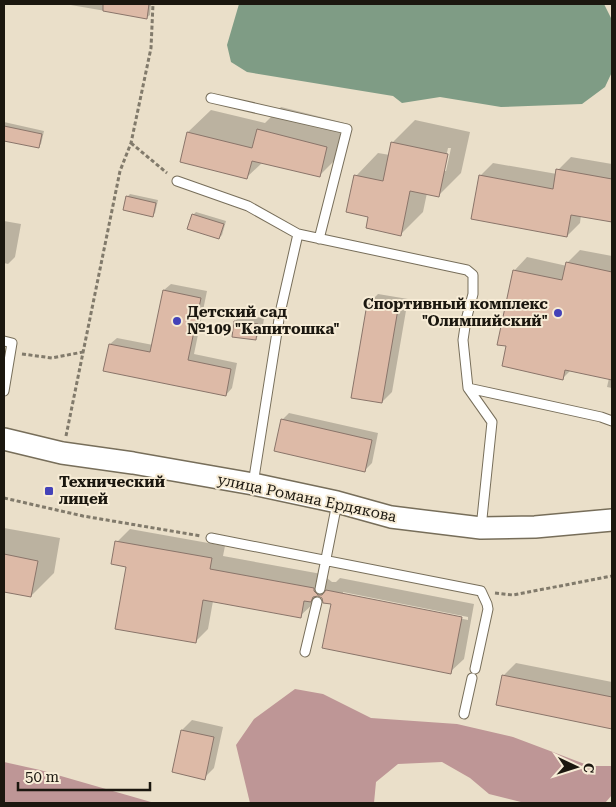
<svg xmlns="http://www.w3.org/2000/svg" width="616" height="807" viewBox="0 0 616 807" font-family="'Roboto Serif',serif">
<rect width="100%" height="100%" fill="#eadfc9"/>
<path fill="#be9696" d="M295,689L323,694L371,718L457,724L513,737L590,766H612V795L605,803H525L489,794L470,778L442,762L398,764L376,782L374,803H250L236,745L254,719Z
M4,762L40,770L151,802L170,803H4Z"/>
<path fill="#7f9c85" d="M239,4H604L612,20V72L605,87L582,104L501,107L440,97L402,103L393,96L247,72L231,62L227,45Z"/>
<path fill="#0003" fill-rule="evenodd" d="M65,4H151L150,15L146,18Z
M281,107L349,124L342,153L319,176L263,162L247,177L188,132L211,110L265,123Z
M415,120L470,132L461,173L439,195L427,193L423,212L400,235L369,216L356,176L378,153L390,155L392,143ZM448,148H451L446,171H443Z
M4,122L44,131L41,144L38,147L4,140Z
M571,157L612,164V221L581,215L580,223L567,236L480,176L493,163L557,174L558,170Z
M130,194L158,200L155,213L152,216L127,197Z
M196,212L226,221L222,235L219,238L193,215Z
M4,221L21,224L15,257L8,264L4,263Z
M580,250L612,256V388L607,387L609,378L571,370L563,378L507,346L514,271L527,257L567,266V263Z
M171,284L207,291L194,354L237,363L232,388L226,395L110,344L117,338L153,345L164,290Z
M378,294L408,299L392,392L382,402L353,397L368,304Z
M242,315L264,318L262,332L255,339L235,321Z
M289,413L378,433L372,463L365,470L282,420Z
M4,528L60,538L54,573L31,596L4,591Z
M130,529L225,546L223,556L327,575V578L332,582H336L340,578L474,604L464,659L450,672L318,595L315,596L314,603L300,616L213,601L208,629L195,642L127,566L117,542ZM343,592L468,617V620L343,595Z
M516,663L612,682V728L497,704L503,676Z
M192,720L223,727L214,768L204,778L182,730Z"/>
<path fill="#ddbaa7" stroke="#8a756a" d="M103,4H149L147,19L103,11Z
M4,126L42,134L39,148L4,141Z
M257,129L327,147L320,177L252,161L247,179L180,162L187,132L252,148Z
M391,142L448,154L439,197L410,191L401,236L366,228L368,217L346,212L354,175L383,181Z
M556,169L612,179V222L571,215L567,237L471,219L479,175L553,189Z
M126,196L156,203L153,217L123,210Z
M192,214L224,224L219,239L187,229Z
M566,262L612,272V380L565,370L563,380L502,366L506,346L497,345L513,270L562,280Z
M163,290L201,298L188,360L231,369L226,396L103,371L109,344L150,352Z
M367,304L398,309L382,403L351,398Z
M234,321L258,324L256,340L232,337Z
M281,419L372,440L365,472L274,451Z
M115,541L212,558L210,569L314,588V591L318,595H322L326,590L462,617L451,674L322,648L331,604L323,603L322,598L318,596L313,597L311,602L304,601L301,618L203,600L196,643L115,629L126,567L111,564Z
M4,554L38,561L31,597L4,592Z
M502,675L612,697V729L496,705Z
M181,730L214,737L205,780L172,772Z"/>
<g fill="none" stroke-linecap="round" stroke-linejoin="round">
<g stroke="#776e5a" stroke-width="11">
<path id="service" d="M211,98L347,129L319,239
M177,181L248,206L298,234
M4,341L12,343L4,391
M468,388L601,417L612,421
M253,484L280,313L298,234L467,270L473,275V294L466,320L463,340L468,388L492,422L481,528
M211,538L481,591L487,604L488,609L475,669
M320,589L337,503
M305,652L317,602
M464,714L472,678"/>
</g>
<g stroke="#776e5a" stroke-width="24">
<path id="tertiary" d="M4,439L62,453L133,463L253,484L337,502L391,517L481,528L535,527L612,520"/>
</g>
<path stroke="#817a6b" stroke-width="3" stroke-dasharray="4 2.5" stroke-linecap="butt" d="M131,143L167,173
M22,354L52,358L83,352
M66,436L120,171L131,143L151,48L153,4
M4,498L83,516L201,536
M495,593L513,595L612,576"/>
<use href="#service" stroke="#fff" stroke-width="9"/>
<use href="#tertiary" stroke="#fff" stroke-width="21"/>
</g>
<g fill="#4442b8" stroke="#f7ecd6" stroke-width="2">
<circle cx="558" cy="313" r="5"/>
<circle cx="177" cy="321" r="5"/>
<rect x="44" y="486" width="10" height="10" rx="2.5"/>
</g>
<g text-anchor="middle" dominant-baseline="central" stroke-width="4" stroke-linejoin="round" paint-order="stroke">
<g font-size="15" font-weight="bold" fill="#1b170f" stroke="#f7ecd6" text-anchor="start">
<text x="548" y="304" text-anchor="end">Спортивный комплекс<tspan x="548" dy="17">"Олимпийский"</tspan></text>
<text x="187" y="312">Детский сад<tspan x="187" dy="17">№109 "Капитошка"</tspan></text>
<text x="59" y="482">Технический<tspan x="59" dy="17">лицей</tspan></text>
</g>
<g font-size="15" fill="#1b170f" stroke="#f7ecd6">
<text transform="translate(307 498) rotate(12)">улица Романа Ердякова</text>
</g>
</g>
<rect width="616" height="807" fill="none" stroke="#1b170f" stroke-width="10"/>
<g transform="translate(576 767) rotate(94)" stroke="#f7ecd6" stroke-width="4" paint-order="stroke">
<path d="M0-4L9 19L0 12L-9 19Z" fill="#1b170f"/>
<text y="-8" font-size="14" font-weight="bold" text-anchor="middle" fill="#1b170f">С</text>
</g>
<path d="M18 782v8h132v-8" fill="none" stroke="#1b170f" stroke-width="2.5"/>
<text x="25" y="782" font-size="15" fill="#1b170f" stroke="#f7ecd6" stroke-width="4" paint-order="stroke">50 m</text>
</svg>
